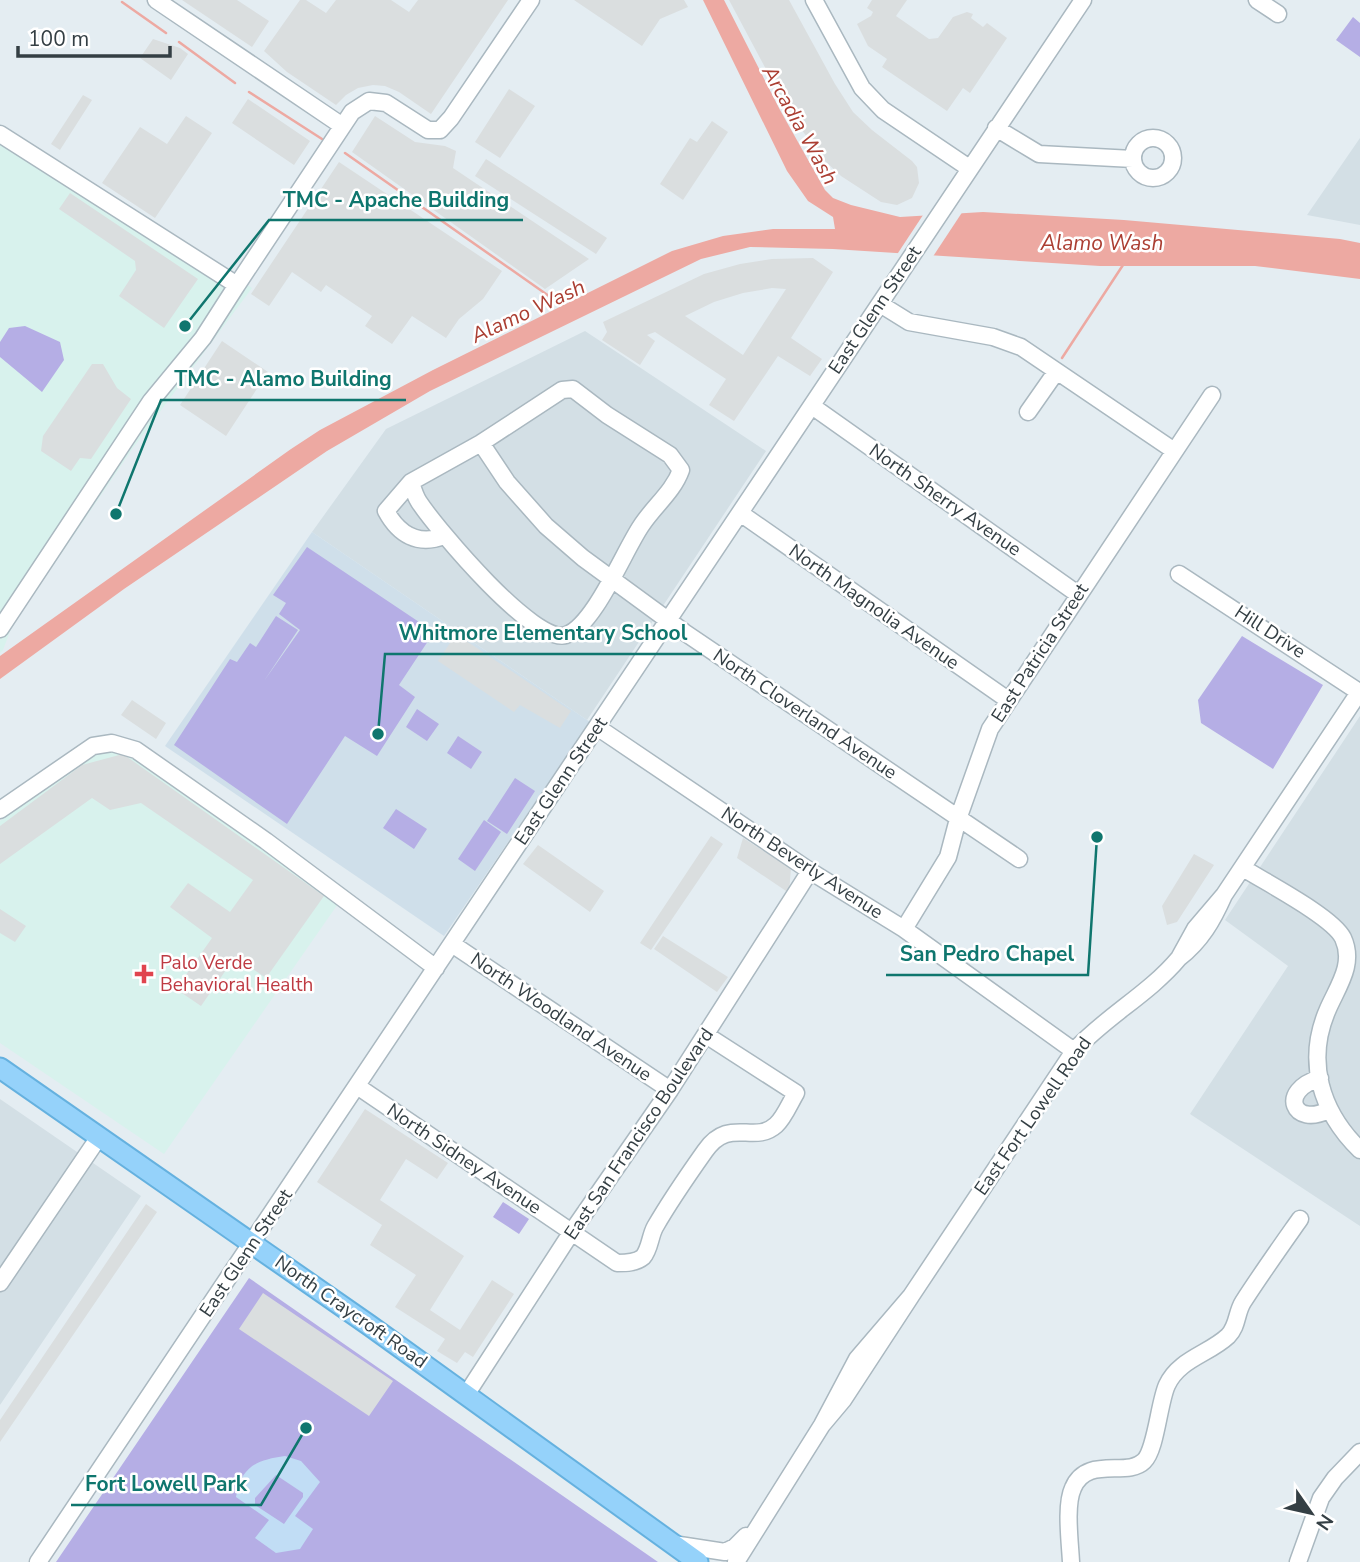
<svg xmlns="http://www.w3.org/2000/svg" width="1360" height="1562" viewBox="0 0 1360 1562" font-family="'Nunito Sans',sans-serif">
<rect width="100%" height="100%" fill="#e4edf2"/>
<path fill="#d3dfe5" d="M1360,138V225L1307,215Z
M585,331L766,451L587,720L312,532L386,429Z
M1360,716V1226L1190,1114L1288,966L1225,920Z
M0,1099L141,1196L0,1405Z"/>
<path fill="#cfdfea" d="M312,532L590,722L444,936L165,746Z"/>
<path fill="#d8f2ed" d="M0,128L134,210L252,288L133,448L12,626L3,650L0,653Z
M112,748L159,772L340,901L164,1154L0,1043V821L94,752Z"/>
<path fill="#b5aee5" d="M1353,17L1360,23V57L1336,40Z
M25,326L60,342L64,360L42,392L0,357V342L9,328Z
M307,547L434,632L399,685L415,697L377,756L345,736L287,824L174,745L230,659L237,662L250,643L256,647L276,616L298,630L264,681L300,630L279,614L286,603L273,595Z
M1242,636L1323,685L1273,769L1201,723L1198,700Z
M417,709L439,724L427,741L406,727Z
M458,736L482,752L471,769L447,753Z
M515,778L535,791L507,834L487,821Z
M396,809L427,829L414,849L383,828Z
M484,820L501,832L475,871L458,859Z
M503,1202L529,1219L519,1234L493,1217Z
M249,1278L658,1562H56Z"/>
<path fill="#c1ddf5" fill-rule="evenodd" d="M285,1456L301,1461L320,1482L295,1516L313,1529L300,1549L276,1553L255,1538L269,1520L236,1497C241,1467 256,1460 285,1456ZM276,1475L303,1493V1497L284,1524L255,1505V1498Z"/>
<path fill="#dadedf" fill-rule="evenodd" d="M182,0H237L269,21L252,47Z
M300,0H306L326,13L336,0H391L409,12L418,0H508L431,114L399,92L385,86L373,85L358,88L346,95L336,105L287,72L264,51Z
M574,0H684L688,7L660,19L642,46Z
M729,0H789L835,84L853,112L872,130L912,161L917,167L919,183L912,198L897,205L881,202L841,176L824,160L790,114Z
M872,0H907L896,16L929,39L938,38L953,17L967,12L973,14L971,18L983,27L987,23L1007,38L970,93L963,88L947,111L882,67L887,59L868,46L857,24L871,16L873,12L867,8Z
M153,39L180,48L188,54L171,80L140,58Z
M509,89L535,106L500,158L475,142Z
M83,95L92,100L60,150L51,144Z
M248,99L310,141L294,165L232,123Z
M186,116L212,133L155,218L102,183L140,127L167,144Z
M375,116L415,142L445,146L456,151L453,168L589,259L545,289L352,152Z
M712,121L728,132L683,200L660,184L690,138L697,142Z
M486,159L607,238L596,254L475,176Z
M339,162L502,271L483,299L459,319L446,338L412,316L392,344L365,326L372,316L326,285L321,292L292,272L269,306L251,294Z
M70,193L198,279L164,328L119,296L136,270L135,261L59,209Z
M813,258L833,272L791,338L822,359L810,376L778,356L734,421L709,405L726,379L655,332L647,335L655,341L640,365L602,340L607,332L603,322L704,274L740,264L772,259ZM772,288L786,289L743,355L685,316L714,302L743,293Z
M222,341L268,372L226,436L180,405Z
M92,364H103L117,388L131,399L91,459L80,458L71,471L41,451L43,436Z
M456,634L571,711L560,728L520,705L514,712L438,661Z
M132,700L166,723L156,739L121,715Z
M123,754L324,896L266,978L235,957L201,1006L176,989L212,938L170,907L188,883L230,912L253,880L141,803L110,810L92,798L0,864V826L82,765Z
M711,836L723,844L651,950L640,943Z
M743,838L791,868L789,893L737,858Z
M538,845L604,891L590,912L523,864Z
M1194,854L1214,865L1177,922L1167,925L1162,906Z
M0,909L26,926L15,942L0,933Z
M663,936L728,977L717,992L654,949Z
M365,1109L448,1163L437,1179L406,1159L380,1200L464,1256L430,1310L460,1330L492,1280L514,1294L473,1357L465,1352L457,1363L437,1351L445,1339L395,1307L416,1275L370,1245L382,1225L317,1182Z
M146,1204L157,1212L0,1442V1420Z
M263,1293L393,1381L369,1416L239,1329Z"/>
<path fill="#eda9a2" d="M703,0H724L780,110L825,190L833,198L851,205L900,217L983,212L1124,220L1340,239L1360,243V279L1255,266H1100L833,249L750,247L701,259L430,391L327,451L124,589L0,679V656L291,449L320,430L433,370L672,251L723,236L773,229H835L833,217L808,201L787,171Z"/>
<path fill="#e4edf2" d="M954,210L963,211L932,258L896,256L925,212Z"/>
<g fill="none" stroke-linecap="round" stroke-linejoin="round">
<path stroke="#eda9a2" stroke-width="2.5" d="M122,2L166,33
M179,42L235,83
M249,92L322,139
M345,153L566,308
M1062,358L1123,265"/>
<g stroke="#aab8c0" stroke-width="19">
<path id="minor" d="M156,0L341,125
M814,0L862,88L883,110L969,168
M1257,0L1278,14
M996,128L1039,154L1133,159
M0,134L237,285L203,338L151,401L0,629
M1133 158a20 20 0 1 1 40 0a20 20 0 1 1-40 0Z
M237,285L352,112L369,101L386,103L428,130H440L451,118L531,0
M880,304L909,322L993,337L1021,347L1173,450
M812,406L1079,595
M1028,412L1056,372
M481,443L507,482L546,526L583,558L684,632L1019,859
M411,482C413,489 415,496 419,502C437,529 535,646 566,635C594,626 624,551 641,526C654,506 673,492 681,470L670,455L607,415L573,389L562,390L481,443L411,482L386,511C399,535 418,546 444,536
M740,513L1008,700
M1179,574L1359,692
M597,727L810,871L904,929L1074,1051
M0,810L93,746L112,743L136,750L266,841L436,968
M1243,868C1265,882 1333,917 1343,938C1355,964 1338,986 1328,1009C1305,1061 1321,1112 1360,1150
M1224,895C1213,920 1201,941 1179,958L1195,929L1224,895L1360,691
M904,929L948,857L958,819L990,729L1212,395
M452,944L670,1090
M1320,1078C1277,1091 1294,1128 1328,1110
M357,1086L617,1263C626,1263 636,1263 643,1257C650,1249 650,1236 655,1227C670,1201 688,1175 705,1151C729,1116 754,1145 776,1125C784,1118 790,1103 796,1093L706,1035
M0,1283L99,1137
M911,1296L1074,1051C1106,1016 1149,994 1179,958
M466,1395L571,1233L670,1090L810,871
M673,1544L725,1552L735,1547L746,1536
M38,1562L1083,0
M736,1562L822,1425L857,1359L911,1296L843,1400L822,1425
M1071,1562C1070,1542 1065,1505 1073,1488C1087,1455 1127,1478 1144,1461C1156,1450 1159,1402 1167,1385C1179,1359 1209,1354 1228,1336C1238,1326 1236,1313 1243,1302C1261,1274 1281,1246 1300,1219
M1298,1562L1321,1498L1335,1478L1360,1452"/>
</g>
<g stroke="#65b1df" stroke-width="23">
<path id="major" d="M0,1068L369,1325L698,1562"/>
</g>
<use href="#minor" stroke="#fff" stroke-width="16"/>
<use href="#major" stroke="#95d2fa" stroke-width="19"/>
</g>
<path fill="#e0444e" stroke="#fff" stroke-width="2.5" d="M140.5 963.5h7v7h7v7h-7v7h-7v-7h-7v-7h7z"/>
<g text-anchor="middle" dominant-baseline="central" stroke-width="5" stroke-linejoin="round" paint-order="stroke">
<g font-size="19" fill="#343f44" stroke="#fff">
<text transform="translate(875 310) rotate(-56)">East Glenn Street</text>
<text transform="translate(945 500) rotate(35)">North Sherry Avenue</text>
<text transform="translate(874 607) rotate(35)">North Magnolia Avenue</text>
<text transform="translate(1270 632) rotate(33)">Hill Drive</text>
<text transform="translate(1040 653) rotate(-57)">East Patricia Street</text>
<text transform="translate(805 714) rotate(34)">North Cloverland Avenue</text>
<text transform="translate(561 781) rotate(-56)">East Glenn Street</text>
<text transform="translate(802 863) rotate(33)">North Beverly Avenue</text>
<text transform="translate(561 1017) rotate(34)">North Woodland Avenue</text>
<text transform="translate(1033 1116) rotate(-55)">East Fort Lowell Road</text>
<text transform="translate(639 1134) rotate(-56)">East San Francisco Boulevard</text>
<text transform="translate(464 1159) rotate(34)">North Sidney Avenue</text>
<text transform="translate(246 1253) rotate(-56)">East Glenn Street</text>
<text transform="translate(351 1312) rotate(35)">North Craycroft Road</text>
</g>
<g font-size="19" fill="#be3a42" stroke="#fff" text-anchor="start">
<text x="160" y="963">Palo Verde<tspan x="160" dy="22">Behavioral Health</tspan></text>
</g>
<g font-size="21" font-style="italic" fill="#ab3e32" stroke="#fff">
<text transform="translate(800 125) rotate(61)">Arcadia Wash</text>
<text x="1102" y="243">Alamo Wash</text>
<text transform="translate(528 311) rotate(-25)">Alamo Wash</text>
</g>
</g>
<path fill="none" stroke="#0f766e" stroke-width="2.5" d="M185 326L269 220H523M116 514L161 400H406M378 734L385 654H702M1097 837L1088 975H886M306 1428L261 1505H71"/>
<g fill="#0f766e" stroke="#fff" stroke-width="2.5">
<circle cx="185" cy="326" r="7"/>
<circle cx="116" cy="514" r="7"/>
<circle cx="378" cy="734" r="7"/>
<circle cx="1097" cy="837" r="7"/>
<circle cx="306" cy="1428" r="7"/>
</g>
<g font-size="21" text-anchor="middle" font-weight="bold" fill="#0f766e" stroke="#fff" stroke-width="5" stroke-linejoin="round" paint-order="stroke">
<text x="396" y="207">TMC - Apache Building</text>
<text x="283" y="386">TMC - Alamo Building</text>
<text x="543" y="640">Whitmore Elementary School</text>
<text x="987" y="961">San Pedro Chapel</text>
<text x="166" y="1491">Fort Lowell Park</text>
</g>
<g transform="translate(1311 1513) rotate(124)" stroke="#ffffff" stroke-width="5" paint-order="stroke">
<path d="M0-5L12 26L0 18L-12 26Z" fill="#343f44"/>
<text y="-10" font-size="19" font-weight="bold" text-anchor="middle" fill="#343f44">N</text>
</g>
<path d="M18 46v10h152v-10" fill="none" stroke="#343f44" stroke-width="3.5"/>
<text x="28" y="46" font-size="21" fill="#343f44" stroke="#ffffff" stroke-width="5" paint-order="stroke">100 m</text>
</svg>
